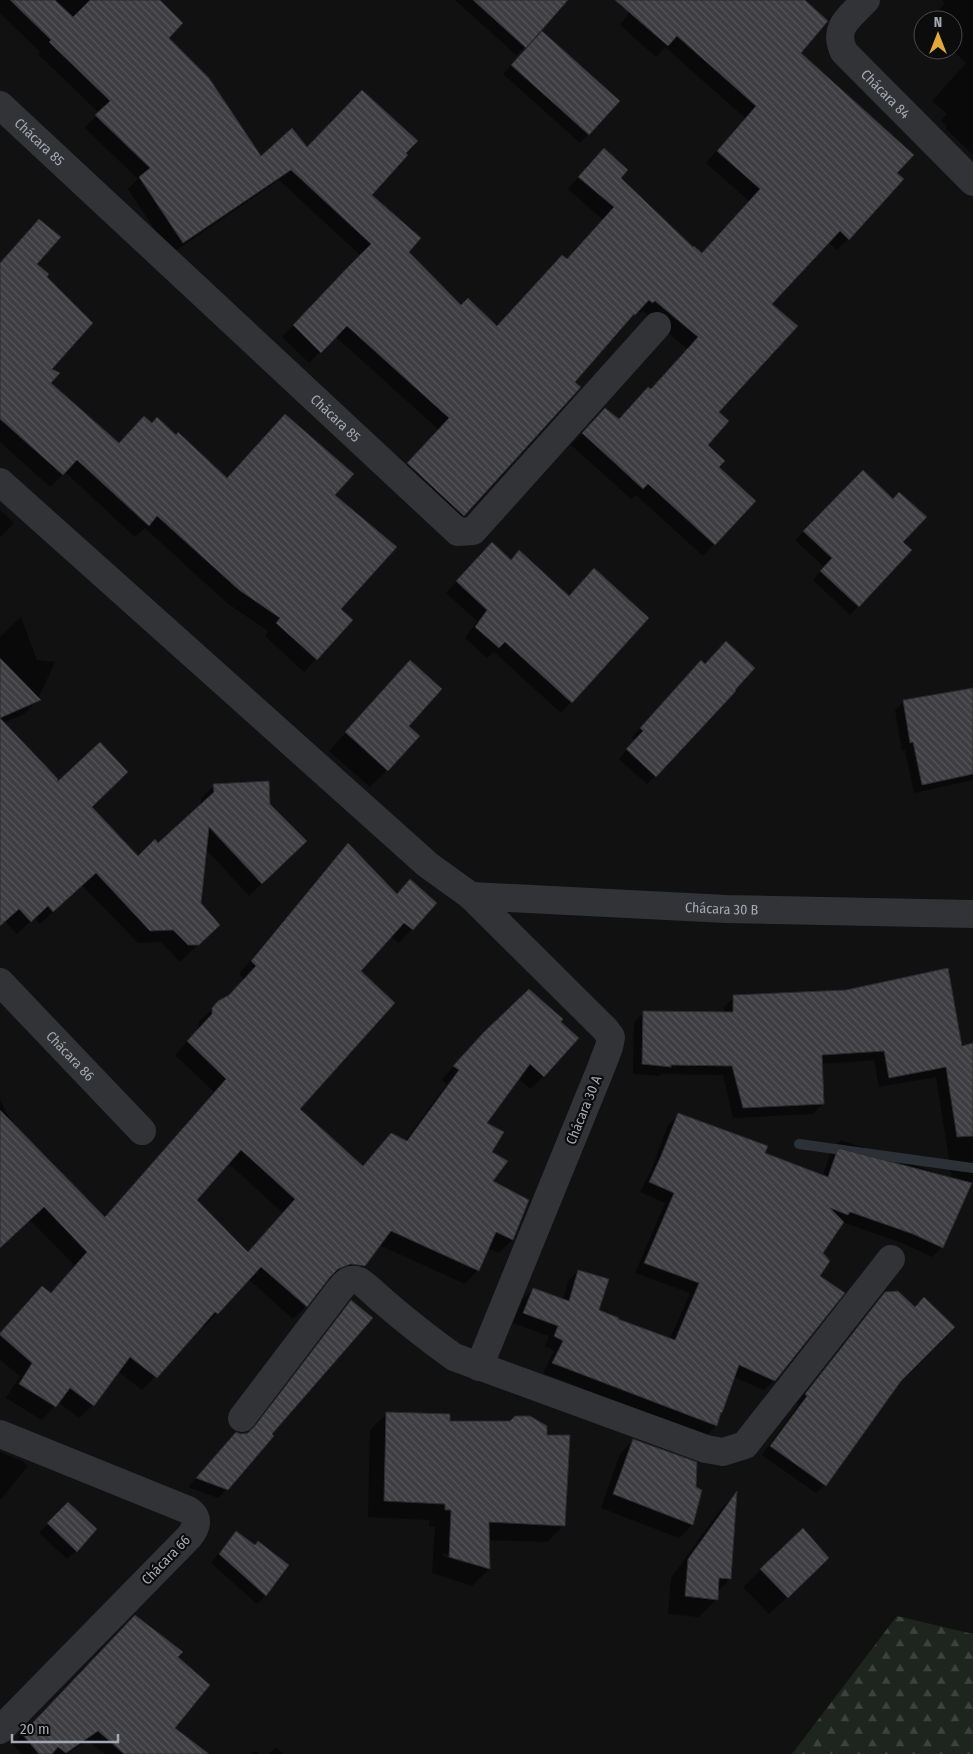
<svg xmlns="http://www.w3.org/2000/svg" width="973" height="1754" viewBox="0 0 973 1754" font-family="'Fira Sans Condensed',sans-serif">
<defs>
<pattern id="forest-firs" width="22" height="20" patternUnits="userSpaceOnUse" patternTransform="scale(1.25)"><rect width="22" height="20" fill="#1e251e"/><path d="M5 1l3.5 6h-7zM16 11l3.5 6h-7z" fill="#3c423c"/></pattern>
<pattern id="building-back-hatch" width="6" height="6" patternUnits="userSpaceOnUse" patternTransform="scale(1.25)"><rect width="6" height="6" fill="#3e3e42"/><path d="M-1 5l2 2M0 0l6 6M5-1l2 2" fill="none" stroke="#57575b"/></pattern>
</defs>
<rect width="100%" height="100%" fill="#111112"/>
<path fill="url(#forest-firs)" d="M897,1616L973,1634V1754H792Z"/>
<path fill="#0007" fill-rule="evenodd" d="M0,0H158L167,38L261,158L307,149L371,195L407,252L461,306L497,327L567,260L603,220L568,189L592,161L620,178L693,248L702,254L749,201L706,163L745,118L665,47L656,57L620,25L639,0H803L800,53L895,173L848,239L837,250L828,242L770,305L717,412L706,445L717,467L754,501L703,556L636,495L631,499L571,445L594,421H618L650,391L687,349L643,311L640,313L637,311L623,325L573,382L579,387L452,526L397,476L439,430L335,336L309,363L282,337L361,256L279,180L171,254L128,189L138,179L85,128L99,113L38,54L40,52L0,13Z
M455,0H567L529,42L618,101L580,143L503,74L527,47L526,46L516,55Z
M942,0H973V155L945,128L947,126L941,121L947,114L932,101L966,63L952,50H953V20H930L945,3Z
M39,220L36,264L45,277L49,383L119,444L227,479L333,495L339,609L316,659L304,672L265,636L268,631L227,603L145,528L135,537L65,472L50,487L0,442V263Z
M863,472L902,542L911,550L850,615L813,580L824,567L795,540Z
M0,510L14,523L0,537Z
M481,555L571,702L561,713L494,652L487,658L465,638L477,621L446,593Z
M21,617L37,660L55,662L37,701L24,714L3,723L55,785L91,807L138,857L158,845L202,805L201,798L214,786L269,804L305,841L249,896L206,849L199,904L218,925L180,962L161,942L138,943L82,885L40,924L34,918L17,934L5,921L0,926V637Z
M410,662L407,726L387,770L370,787L329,751Z
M693,670L656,776L647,784L619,759L635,740L632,737Z
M973,689V780L914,793L905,750L902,751L895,710L903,702Z
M348,845L396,895L410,880L436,903L399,943L391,936L359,972L298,1109L362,1166L391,1135L405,1141L447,1084L441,1080L471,1047L529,991L544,1076L530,1089L518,1078L485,1123L490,1153L491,1181L528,1201L512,1240L499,1253L488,1248L478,1270L465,1284L379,1245L364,1266L350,1279L337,1277L324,1282L306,1306L293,1319L248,1279L204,1327L202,1325L142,1390L118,1371L93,1405L79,1418L58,1402L42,1420L6,1398L20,1376L0,1360V1333L50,1294L75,1266L30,1220L0,1247V1100L14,1126L104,1218L214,1092L175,1055L199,1028V1022L219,1002L228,997L244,979L239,974L335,858ZM228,1163L283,1213L248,1253L195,1200Z
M734,997L961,1048L973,1060V1178L942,1247L932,1257L902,1243L842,1222L821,1254L818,1277L774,1380L764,1390L733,1377L719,1414L716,1426L706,1436L543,1373L554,1351L545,1346L549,1336L513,1323L523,1299L533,1289L563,1300L568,1281L578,1271L598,1311L617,1320L670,1339L690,1293L635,1273L665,1203L640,1192L652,1168L668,1125L678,1115L763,1153L823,1176L831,1150L841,1140L952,1178L936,1077L879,1087L874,1060L821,1064L823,1104L813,1114L733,1118L723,1075L662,1074L659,1076L633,1074L634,1022L644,1013H724V1007Z
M886,1293L900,1380L825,1485L816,1493L762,1455L799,1404L797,1403L877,1302Z
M351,1302L270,1434L227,1489L218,1498L188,1487L228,1442L240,1435L250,1432L343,1310Z
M387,1413L448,1422H511L546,1436L564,1525L547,1542L488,1540L489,1569L472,1586L432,1573L435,1527L429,1526V1520L368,1517L370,1430ZM443,1553L473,1563V1565L442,1556Z
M633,1440L695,1488L692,1525L679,1538L601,1508L620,1454Z
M0,1452L22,1461L28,1466L0,1500Z
M736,1494L730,1579L717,1592V1599L699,1617L668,1614L671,1578L720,1510Z
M68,1504L76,1551L67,1559L39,1533Z
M803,1530L810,1576L769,1614L743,1587Z
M236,1532L255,1547L287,1566L265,1596L257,1604L211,1563Z
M125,1627L176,1658L173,1728L207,1754H104L88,1740L67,1754H21L13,1744Z
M276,1747L283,1754H269Z
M255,1751L259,1754H251Z"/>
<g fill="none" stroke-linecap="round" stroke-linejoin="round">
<path stroke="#2b3137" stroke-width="10" d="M799,1144L973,1168"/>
</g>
<path fill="url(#building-back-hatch)" stroke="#2b2b2e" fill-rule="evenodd" d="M10,0H55L73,17L90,0H160L183,23L169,38L209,78L261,156L292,128L307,147L362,90L418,141L406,153L408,155L372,195L421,238L409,252L461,305L468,298L497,326L562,255L567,259L614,207L578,177L604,148L628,170L621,178L693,247L694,246L702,253L760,189L717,151L756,106L677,36L668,46L615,0H805L828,21L801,53L914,155L897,173L904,179L849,240L840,231L772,304L798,326L719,412L729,421L708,445L725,461L719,467L756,501L715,545L648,484L643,489L582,433L605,408L619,419L648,387L651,389L698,337L655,301L652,303L649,300L635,315L634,314L575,382L581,387L464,516L407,463L449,418L347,326L321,353L293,325L348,267L371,244L291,170L183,243L139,177L150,168L95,115L110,101L49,42L51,40Z
M473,0H568L526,48Z
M542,31L620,101L589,135L511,65Z
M39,219L61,237L37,264L49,274L47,277L93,323L52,369L60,373L51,383L119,443L144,416L152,423L157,417L176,435L178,432L227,478L285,414L354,474L335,495L397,547L341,609L353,620L317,660L276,623L280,618L239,590L157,516L149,526L77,460L63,475L0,419V263Z
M863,470L893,499L899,492L927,517L903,542L912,550L859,607L820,571L832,558L803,531Z
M492,542L511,560L519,550L569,596L594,568L649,618L572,703L505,642L499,648L475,627L487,610L456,581Z
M726,641L755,668L735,690L736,691L656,777L626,749L643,731L640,728L701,660L705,664Z
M0,658L41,700L0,718Z
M410,660L442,689L409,726L420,736L388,771L345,732Z
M973,688V774L922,785L913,742L910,743L903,700Z
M0,718L58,779L57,782L100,742L128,772L92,807L138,856L155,839L158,843L214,792L213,784L269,781L270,804L307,841L262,884L209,827L201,903L220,925L199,945H188L173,930L150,931L96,873L53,912L48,906L31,922L19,909L0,926Z
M348,843L397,894L410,879L437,903L413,930L404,923L361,971L395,1003L300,1109L363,1166L391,1133L407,1141L459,1070L453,1066L484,1032L529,989L563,1019L561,1022L579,1038L544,1077L530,1064L487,1123L504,1132L492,1152L508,1161L493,1181L529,1200L513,1240L496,1232L479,1271L391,1231L365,1266L351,1264L338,1269L330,1277L307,1307L261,1267L218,1314L215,1312L157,1378L130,1357L94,1406L70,1388L56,1407L19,1384L32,1363L0,1335V1333L42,1286L51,1293L87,1252L44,1207L0,1248V1110L105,1217L226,1079L187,1041L212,1014V1008L218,1001L229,995L256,966L251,961ZM241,1150L295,1199L248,1252L197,1200Z
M948,968L962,1046L973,1043V1136L957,1137L946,1067L889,1078L884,1051L822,1055L824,1104L743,1108L732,1066L671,1065V1067L642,1064L643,1011L733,1012V995L846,990Z
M678,1113L768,1146L765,1153L828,1177L838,1148L972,1183L943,1248L913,1234L850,1212L848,1215L830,1208L844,1222L823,1253L830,1261L820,1276L845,1293L775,1381L739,1365L722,1413L721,1412L717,1426L552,1363L563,1341L554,1336L558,1326L523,1313L533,1288L569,1301L578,1270L609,1279L599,1310L619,1318L618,1319L675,1340L699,1283L644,1263L674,1193L649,1182L661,1156Z
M898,1291L915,1307L924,1297L955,1327L901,1381L826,1486L770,1446L807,1396L805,1394L885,1292Z
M351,1300L373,1318L272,1434L274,1436L228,1490L196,1478L236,1432L241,1434L248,1433L254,1427Z
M386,1412L450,1414V1421H510L515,1416H530L547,1426V1435H570L565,1526L489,1522L490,1569L449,1557L451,1510H445V1504L384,1501Z
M633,1439L697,1462L696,1487L702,1490L693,1525L613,1494Z
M737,1491L731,1579L719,1578L718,1600L685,1596L688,1559Z
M68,1502L97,1529L77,1552L47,1523Z
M803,1528L829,1558L788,1598L760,1569Z
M236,1531L255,1545L258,1541L289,1565L266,1596L219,1554Z
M135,1615L183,1652L178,1657L210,1685L175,1728L209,1754H124L98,1731L66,1753L58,1747L52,1754H39L22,1734Z"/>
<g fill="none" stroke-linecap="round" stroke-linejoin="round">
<g stroke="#323337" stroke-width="28">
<path id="s1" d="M866,0C850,17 832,27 844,52L973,182"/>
<path id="s2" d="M0,105L458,532L473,531L657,326"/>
<path d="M0,482L428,865L471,896L605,1029L611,1037L609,1047L601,1068L479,1367"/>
<path id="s3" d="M471,896L726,909L973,914"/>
<path id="s4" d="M0,982L142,1131"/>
<path d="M242,1418L340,1289C345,1282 351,1277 359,1281C364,1283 378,1297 383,1301C406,1321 429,1339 454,1357L706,1449L723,1452L745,1445L891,1259"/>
<path d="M0,1434L188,1510C200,1518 197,1527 189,1537L0,1730"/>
</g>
</g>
<g text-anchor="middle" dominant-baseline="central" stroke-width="4.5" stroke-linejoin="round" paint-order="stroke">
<g font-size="14" fill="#a4a8b2" stroke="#0c0c0d">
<text stroke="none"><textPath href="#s1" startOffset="121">Chácara 84</textPath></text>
<text stroke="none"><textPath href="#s2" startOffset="54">Chácara 85</textPath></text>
<text stroke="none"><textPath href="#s2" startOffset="459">Chácara 85</textPath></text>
<text stroke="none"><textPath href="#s3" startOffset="251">Chácara 30 B</textPath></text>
<text stroke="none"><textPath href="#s4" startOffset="102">Chácara 86</textPath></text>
<text transform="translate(584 1110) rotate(-68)">Chácara 30 A</text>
<text transform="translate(166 1560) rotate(-46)">Chácara 66</text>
</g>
</g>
<g transform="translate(938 35)"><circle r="24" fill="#0c0c0d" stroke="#494a4f"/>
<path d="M0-4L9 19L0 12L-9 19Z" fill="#dfa83c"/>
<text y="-8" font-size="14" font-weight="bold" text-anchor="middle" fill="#a4a8b2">N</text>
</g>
<path d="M12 1734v8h106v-8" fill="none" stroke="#a4a8b2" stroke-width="2.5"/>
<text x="20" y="1734" font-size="15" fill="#a4a8b2" stroke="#0c0c0d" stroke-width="4" paint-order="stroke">20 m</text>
</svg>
